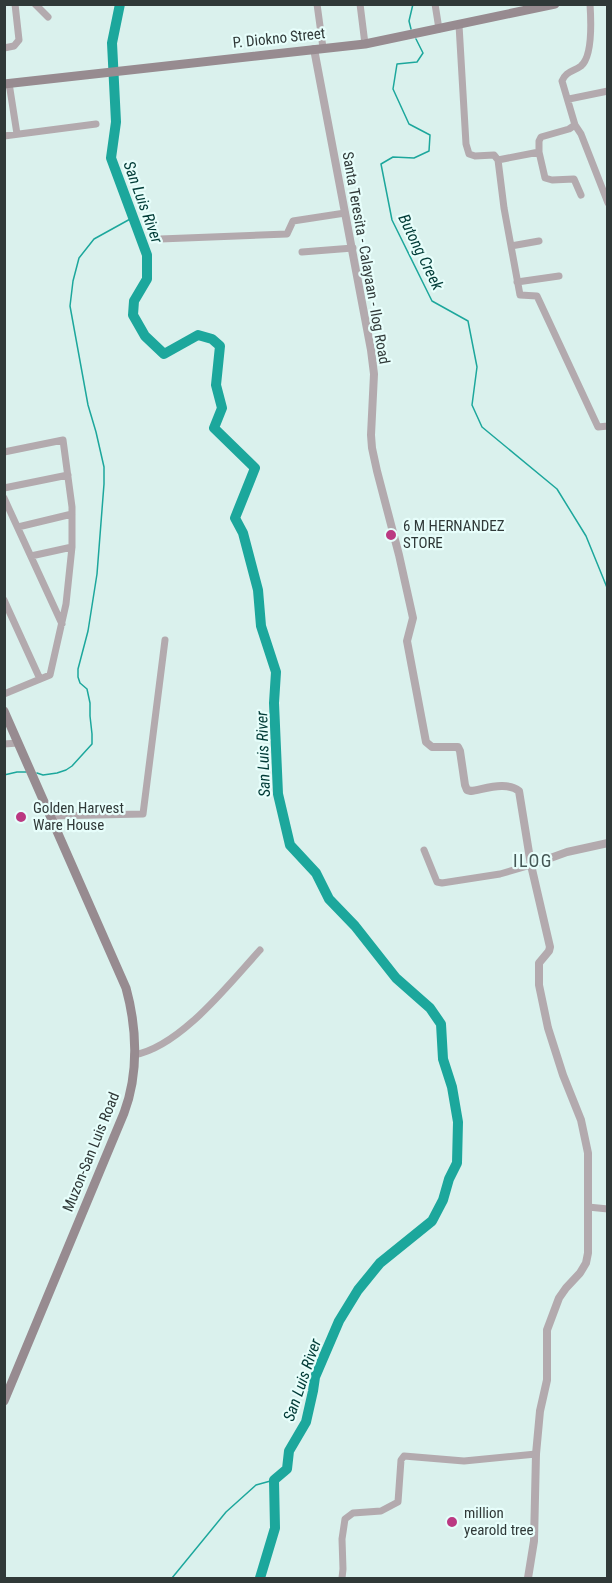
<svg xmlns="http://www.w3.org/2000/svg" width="612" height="1583" viewBox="0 0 612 1583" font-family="'Roboto Condensed',sans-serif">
<rect width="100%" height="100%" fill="#daf1ed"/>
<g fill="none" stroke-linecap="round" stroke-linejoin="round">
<path stroke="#1ca79c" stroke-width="1.5" d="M411,29L409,21L413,4
M416,39L423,53L417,62L397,64L393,89L409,124L430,135L429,151L414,158L393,157L381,164L392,220L432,301L468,321L477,367L472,405L482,427L557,489L586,536L608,590
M37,773L43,775L57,773L66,770L72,766L92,744V734L90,716V703L87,689L80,683L78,677V669L88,631L97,574L104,484V467L96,432L88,405L70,306L73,281L79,258L94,239L132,218
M4,775L17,772H26
M172,1578L226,1512L256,1485L274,1480"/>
<path stroke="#1ca79c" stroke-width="10" d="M120,4L112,43L116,122L111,158L147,255V279L134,301L133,315L145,336L164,354L198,335L212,339L220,346L216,385L222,408L214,428L255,468L235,518L243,533L258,590L261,626L276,672L274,703L278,794L290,845L316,873L329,899L355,926L396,978L430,1008L441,1024L443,1059L452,1087L458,1122L457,1163L449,1179L443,1200L432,1221L380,1263L358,1290L339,1321L315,1377L313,1391L306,1422L289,1451L287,1469L274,1480L275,1528L260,1578"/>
<path stroke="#b3aaae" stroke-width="7" d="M35,4L48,17
M317,4L323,48
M360,4L365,44
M435,4L439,29
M459,25L466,144L469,154L475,156L494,155L498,160L539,152V141L541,137L569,129L575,125L562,81C566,71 573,72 581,66C593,56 591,19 590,4
M4,48L14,46L19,40L15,4
M9,83L17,134
M569,99L608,91
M575,125L581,134L608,203
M4,136L96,124
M539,152L545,178L552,180L574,179L581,195
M498,160L504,208L520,295L537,296L598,427L608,426
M160,239L287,234L293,221L345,213
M511,246L539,241
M302,252L353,248
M517,282L559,276
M4,452L63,440L72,507V547L66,604L50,675L4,694
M4,488L68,475
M4,498L62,624
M18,527L72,514
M31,556L72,547
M4,600L40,679
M4,744L18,743
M50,816L143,814L165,640
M424,850L437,882L442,883L500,874L531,865
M134,1055C180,1047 229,984 260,950
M588,1207L608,1209
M342,1578L343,1569L342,1539L345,1519L353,1513L381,1511L398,1502L401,1460L404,1456L464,1461L536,1454"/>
<path stroke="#b3aaae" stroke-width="8" d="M314,49L371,350L374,374L371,435L372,448L377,471L399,555L413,618L407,641L426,742L432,747H458L460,751L465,785L467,790L471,791C485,789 507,781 519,791L531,865L550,947L549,951L539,963V985L548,1028L563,1075L581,1120L588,1153V1253L586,1263L580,1273L566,1288L559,1298L547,1330V1380L540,1411L536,1454L534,1541L528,1578
M531,865L567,852L608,843"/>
<path stroke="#978b90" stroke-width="9" d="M4,84L365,44L555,4
M4,711L126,988C137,1028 139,1073 124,1113L4,1401"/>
</g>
<g fill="#bb3982" stroke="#e7fefb" stroke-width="2">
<circle cx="391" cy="535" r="6"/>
<circle cx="21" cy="817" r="6"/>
<circle cx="452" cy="1522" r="6"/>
</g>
<g text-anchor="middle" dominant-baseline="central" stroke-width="4.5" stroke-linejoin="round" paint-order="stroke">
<g font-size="15" fill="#303938" stroke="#e7fefb">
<text transform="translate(279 38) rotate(-6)">P. Diokno Street</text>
<text transform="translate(366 258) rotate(80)">Santa Teresita - Calayaan - Ilog Road</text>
<text transform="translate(91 1152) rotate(-68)">Muzon-San Luis Road</text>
</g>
<g font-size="15" fill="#303938" stroke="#e7fefb" text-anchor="start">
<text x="403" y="526">6 M HERNANDEZ<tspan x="403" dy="17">STORE</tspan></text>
<text x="33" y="808">Golden Harvest<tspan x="33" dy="17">Ware House</tspan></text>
<text x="464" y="1513">million<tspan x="464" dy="17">yearold tree</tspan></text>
</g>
<g font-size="16" font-style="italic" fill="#003b36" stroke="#e7fefb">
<text transform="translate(143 202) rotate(70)">San Luis River</text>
<text transform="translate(421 252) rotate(64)">Butong Creek</text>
<text transform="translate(263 754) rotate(-92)">San Luis River</text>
<text transform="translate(302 1380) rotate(-71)">San Luis River</text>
</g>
<g font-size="18" letter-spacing="1.5" fill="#455856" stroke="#e7fefb">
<text x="533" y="860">ILOG</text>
</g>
</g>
<rect width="612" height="1583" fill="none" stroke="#303938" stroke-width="12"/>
</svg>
